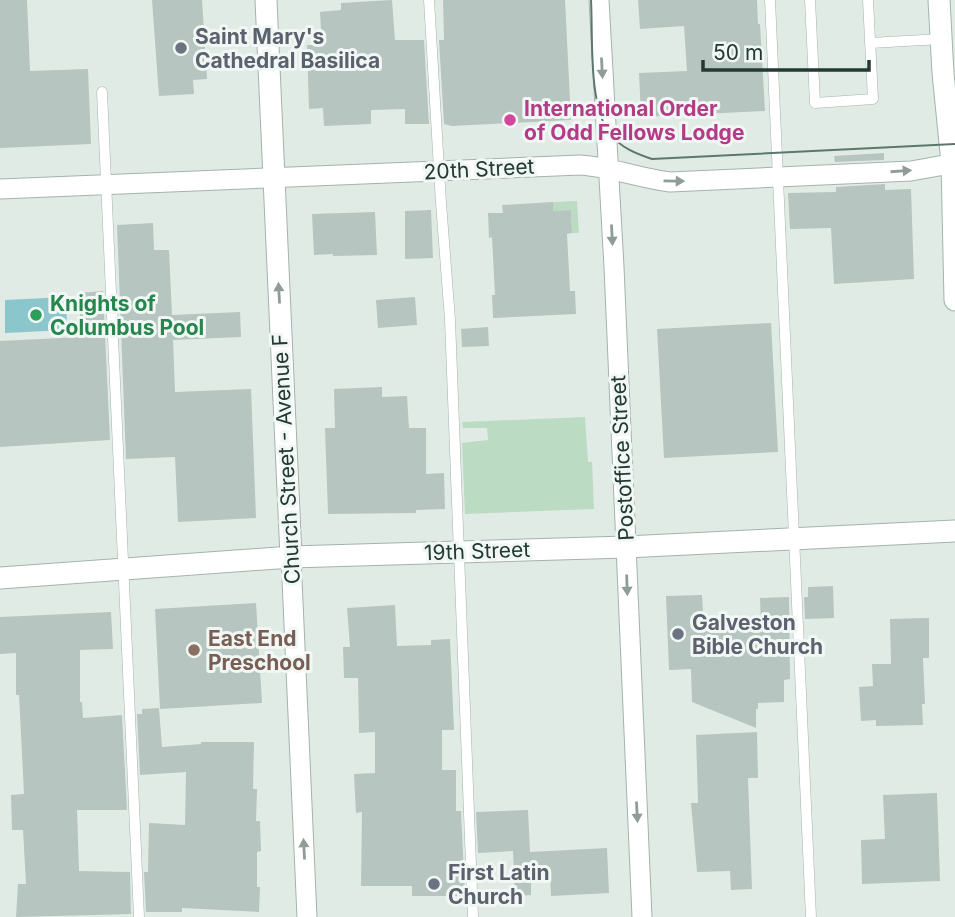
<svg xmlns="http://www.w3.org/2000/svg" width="955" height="917" viewBox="0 0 955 917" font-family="Inter,sans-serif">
<rect width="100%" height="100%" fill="#e1ebe6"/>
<path fill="#bbdbc2" d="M577,201L579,233H572L571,210L553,211V202Z
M585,417L588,462H592L594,509L465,514L462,443L488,440L487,428H463L462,422Z"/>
<path fill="#8bc6cd" d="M66,297L67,330L5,333V300Z"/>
<path fill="#b6c5bf" d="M0,0H27L30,71L88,69L91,144L0,148Z
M152,0H202L207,79L193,80L194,94L159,96Z
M392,0L395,40H424L429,124H405V109L371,110V124L324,126L323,108L309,109L307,45H322L320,12L341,10V3Z
M443,0H565L571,120L452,126L444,124L439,40H444Z
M638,0H757L758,24H760L765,111L641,117L639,73L687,71L684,26L640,29Z
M884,153V160L835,162L834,156Z
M885,184V190L911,189L914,279L834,284L831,228L790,229L788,193L836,192V187Z
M553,202V211L571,210L572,233L567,234L570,291H575L576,314L493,318L492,295H495L492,237L489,238L488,213H503L502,205Z
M431,210L433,258L405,259V211Z
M375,212L377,255L333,256V254L314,255L312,214Z
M153,223L154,250H169L172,315L240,312L241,337L173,340L175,392L251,389L256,518L178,522L175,457L126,459L117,225Z
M103,291L110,440L0,447V341L81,337L79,293Z
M415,297L417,325L378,328L376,300Z
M771,323L778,452L664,458L657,329Z
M488,327L489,346L462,347L461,329Z
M382,387V397L407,396L409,428H426V474L444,473L445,509L416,510V513L328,514L325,428H335L334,389Z
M833,586L834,618L805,619L804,597H808V587Z
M702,595L704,629L761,627L760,598L789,597L790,679L784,680V702L758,703V709H756V728L692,702L691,669L669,670L666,596Z
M256,603L262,703L160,709L155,609Z
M395,605L397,646L431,645V640L450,639L454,730H442V770H456V811H461L465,896H412V886H361L362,812L356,813L354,774L375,773V732L359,733L358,678H344L343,647H350L347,608Z
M111,612L113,649L80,650V702H82L83,718L122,715L127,810H77L79,871L130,872L131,914L16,917L18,884H26L23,830H12L11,795L24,794L19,695H16V653L0,654V617Z
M929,618V658H923L925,704H922L923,725L876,726V720L861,721L859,687L873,686L872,664H891L890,619Z
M159,708L162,747L201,744V742H254L253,789H257L256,821H260L261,851L257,852V887H260L259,912L182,908V912H146L144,872H148L149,823L185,825L186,772L140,775L137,714H142V709Z
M757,732L758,778H748L752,889L731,890L730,871L697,872L691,803H698L696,735Z
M937,793L940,881L862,884L861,840L885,839L883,795Z
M528,810L530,852L607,848L609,893L551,896L550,874L531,875V895L515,896L513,851L478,853L476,812Z"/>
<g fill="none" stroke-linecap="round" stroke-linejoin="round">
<g stroke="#a4b2ad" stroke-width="11">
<path id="service" d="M429,0L441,203L450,320L473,917
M770,0L811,917
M810,0L815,103L873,99L868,0
M870,43L941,39
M102,92L139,917"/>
</g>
<g stroke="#a4b2ad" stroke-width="21">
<path id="minor" d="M599,0L614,267L642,917
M0,189L580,165C611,167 639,178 670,182L911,171L955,163
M291,557L307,917"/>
</g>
<g stroke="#a4b2ad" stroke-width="23">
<path id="tertiary" d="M266,0L291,557
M0,578L291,557L626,547L955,531"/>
</g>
<g stroke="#a0b6ad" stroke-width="23">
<path id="secondary" d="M939,0L943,73L952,163L955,300"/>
</g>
<use href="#service" stroke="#fff" stroke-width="10"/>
<use href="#minor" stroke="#fff" stroke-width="19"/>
<use href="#tertiary" stroke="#fff" stroke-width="21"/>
<use href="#secondary" stroke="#fff" stroke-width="21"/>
<path stroke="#5d766e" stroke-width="2" d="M591,0C593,37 588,105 610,134C621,148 637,154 652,159L955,144"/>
</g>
<defs><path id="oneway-solid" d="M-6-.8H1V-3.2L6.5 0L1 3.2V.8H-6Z" transform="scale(1.75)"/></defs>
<g fill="#909c99">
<use href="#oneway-solid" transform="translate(602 68) rotate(87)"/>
<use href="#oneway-solid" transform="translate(901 171) rotate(-4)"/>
<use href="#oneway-solid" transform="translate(674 181) rotate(1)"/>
<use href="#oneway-solid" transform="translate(612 235) rotate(87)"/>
<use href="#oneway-solid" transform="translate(279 293) rotate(-93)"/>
<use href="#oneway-solid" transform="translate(627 585) rotate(88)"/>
<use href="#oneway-solid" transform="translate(637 812) rotate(87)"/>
<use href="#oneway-solid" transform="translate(304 849) rotate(-93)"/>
</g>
<g fill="#6b7280" stroke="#f1f7f4" stroke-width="2.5">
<circle cx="181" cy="48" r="7"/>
<circle cx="678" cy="634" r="7"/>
<circle cx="434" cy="884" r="7"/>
</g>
<circle fill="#d1479c" stroke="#f1f7f4" stroke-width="2.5" cx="510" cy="120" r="7"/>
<circle fill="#2e9e5b" stroke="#f1f7f4" stroke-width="2.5" cx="36" cy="315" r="7"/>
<circle fill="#8d6e63" stroke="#f1f7f4" stroke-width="2.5" cx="194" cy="650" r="7"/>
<g text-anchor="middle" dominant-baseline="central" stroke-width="6" stroke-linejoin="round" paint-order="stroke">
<g font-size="21" font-weight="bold" fill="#5b616d" stroke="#f1f7f4" text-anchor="start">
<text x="195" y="36">Saint Mary's<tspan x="195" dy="24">Cathedral Basilica</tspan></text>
<text x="692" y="622">Galveston<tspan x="692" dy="24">Bible Church</tspan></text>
<text x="448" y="872">First Latin<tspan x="448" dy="24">Church</tspan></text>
</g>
<g font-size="21" font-weight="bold" fill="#b23c85" stroke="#f1f7f4" text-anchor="start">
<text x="524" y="108">International Order<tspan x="524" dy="24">of Odd Fellows Lodge</tspan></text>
</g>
<g font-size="21" fill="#223a33" stroke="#f1f7f4">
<text transform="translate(479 169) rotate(-3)">20th Street</text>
<text transform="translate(622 458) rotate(-93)">Postoffice Street</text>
<text transform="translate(286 459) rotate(-93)">Church Street - Avenue F</text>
<text transform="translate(477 551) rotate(-2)">19th Street</text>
</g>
<g font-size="21" font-weight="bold" fill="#27864d" stroke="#f1f7f4" text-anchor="start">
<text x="50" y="303">Knights of<tspan x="50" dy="24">Columbus Pool</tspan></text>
</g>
<g font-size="21" font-weight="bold" fill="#785e54" stroke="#f1f7f4" text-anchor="start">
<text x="208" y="638">East End<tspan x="208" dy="24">Preschool</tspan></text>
</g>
</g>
<path d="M703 60v10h166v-10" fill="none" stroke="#223a33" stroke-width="3.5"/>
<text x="713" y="60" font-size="21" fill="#223a33" stroke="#f1f7f4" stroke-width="5" paint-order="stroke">50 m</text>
</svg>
